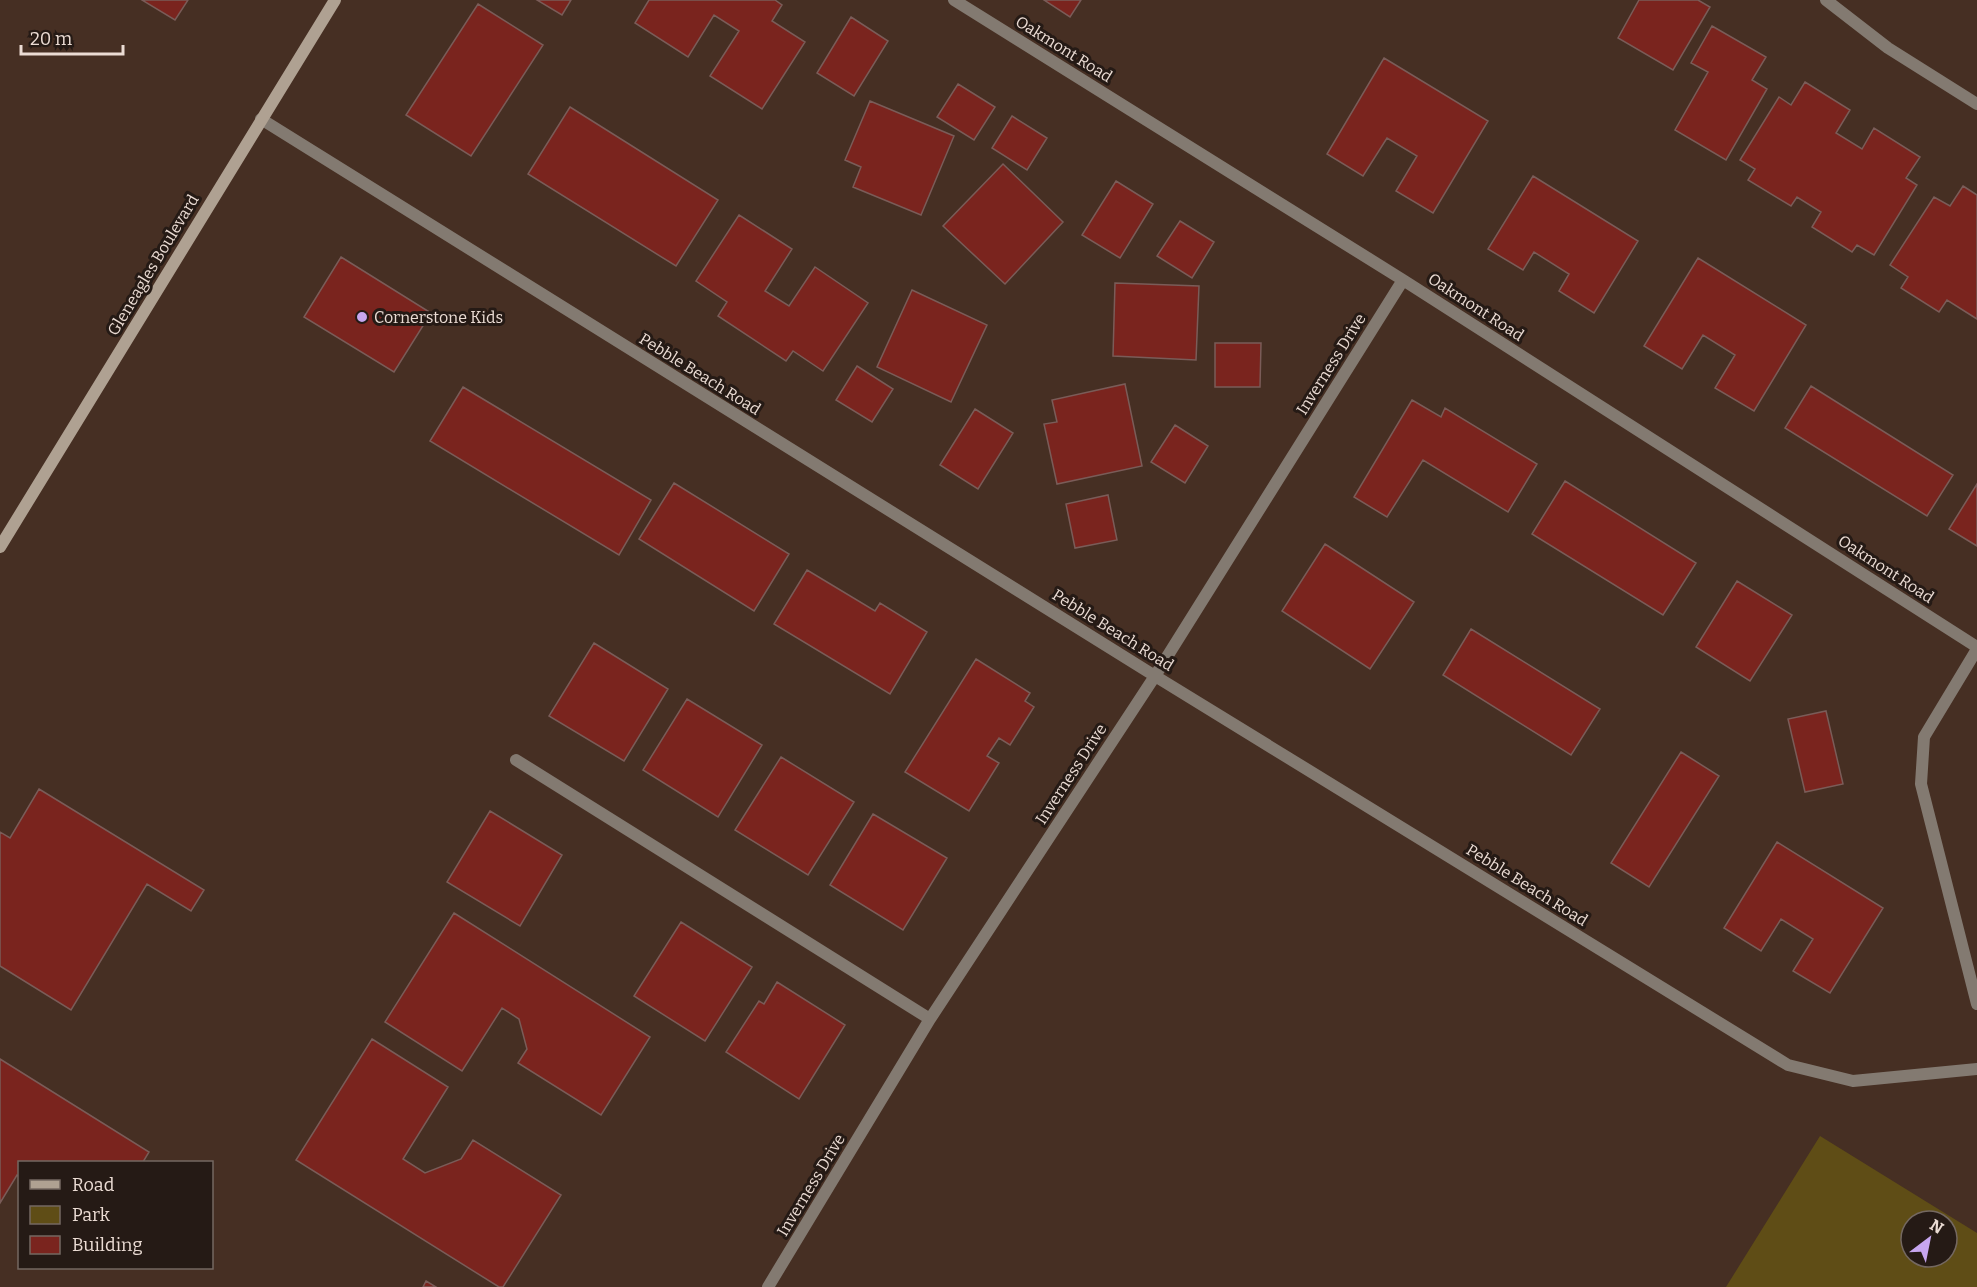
<svg xmlns="http://www.w3.org/2000/svg" width="1977" height="1287" viewBox="0 0 1977 1287" font-family="Bitter,serif">
<rect width="100%" height="100%" fill="#462f23"/>
<path fill="#5f4d16" fill-rule="evenodd" d="M1820,1136L1977,1233V1287H1726ZM1911,1221H1947V1257H1911Z"/>
<path fill="#7a241e" stroke="#7a5c58" stroke-width="1.5" d="M142,0H188L175,20Z
M537,0H571L562,15Z
M649,0H775L782,5L772,21L805,42L762,109L710,76L739,31L714,15L688,57L635,23Z
M1044,0H1081L1070,17Z
M1639,0H1698L1710,7L1673,70L1618,38Z
M478,4L543,45L471,156L406,115Z
M851,17L888,41L854,96L817,73Z
M1712,26L1766,57L1752,80L1767,89L1726,160L1675,130L1708,72L1691,63Z
M1384,58L1488,121L1433,213L1396,191L1417,156L1387,138L1363,176L1327,154Z
M1805,82L1850,110L1836,133L1862,149L1874,128L1920,157L1906,178L1917,185L1874,255L1857,245L1852,252L1812,227L1821,212L1797,197L1791,206L1748,180L1755,169L1740,160L1779,97L1791,105Z
M958,84L995,107L974,140L937,117Z
M870,101L954,136L921,215L853,187L861,167L845,160Z
M570,107L718,200L676,266L528,174Z
M1012,116L1047,138L1027,170L992,148Z
M1003,164L1063,222L1005,284L943,226Z
M1533,176L1638,241L1594,313L1559,291L1569,274L1534,252L1523,270L1488,249Z
M1116,181L1153,204L1120,258L1082,235Z
M1963,186L1977,195V319L1947,300L1939,312L1901,288L1908,277L1890,265L1934,197L1950,206Z
M739,215L792,249L765,291L789,306L815,267L868,303L823,371L793,351L786,361L718,316L727,302L696,281Z
M1180,221L1214,242L1192,278L1157,256Z
M341,257L431,313L394,372L304,317Z
M1698,258L1806,325L1754,411L1715,388L1735,355L1703,335L1682,369L1644,346Z
M1115,283L1199,286L1196,360L1113,356Z
M912,290L987,325L951,402L877,367Z
M1215,343H1261L1260,387H1215Z
M857,366L893,389L872,422L836,400Z
M1125,384L1142,466L1057,484L1044,424L1057,422L1052,400Z
M1811,386L1953,475L1927,516L1785,428Z
M463,387L651,500L619,555L430,441Z
M1412,400L1441,417L1445,408L1537,464L1508,512L1423,460L1387,517L1354,497Z
M975,409L1013,433L978,489L940,465Z
M1175,425L1208,446L1185,483L1151,462Z
M1565,481L1696,563L1663,615L1532,534Z
M674,483L789,554L754,611L639,539Z
M1977,484V546L1949,529Z
M1108,495L1117,540L1075,548L1066,504Z
M1325,544L1414,602L1370,669L1282,611Z
M807,570L875,611L880,603L927,632L890,694L774,624Z
M1737,581L1792,615L1750,681L1696,647Z
M1471,629L1600,709L1571,755L1443,675Z
M594,643L668,689L624,761L549,716Z
M976,659L1030,693L1025,701L1034,707L1010,745L999,738L987,756L999,763L969,811L905,772Z
M687,699L762,745L718,817L643,770Z
M1826,711L1843,784L1805,792L1788,719Z
M1681,752L1719,776L1649,887L1611,863Z
M781,757L854,802L808,875L735,830Z
M39,789L204,890L191,911L147,884L71,1010L0,966V832L10,838Z
M490,811L562,855L520,926L447,882Z
M873,814L947,858L903,930L830,885Z
M1777,842L1883,908L1830,993L1793,971L1813,939L1781,919L1761,951L1724,928Z
M454,913L650,1037L601,1115L518,1063L527,1049L519,1019L502,1008L462,1071L385,1022Z
M681,922L752,967L705,1041L634,996Z
M777,982L845,1025L799,1099L726,1052L759,1001L764,1004Z
M372,1039L448,1087L403,1159L425,1173L461,1159L473,1140L561,1195L503,1287H499L296,1160Z
M0,1059L149,1152L143,1162H20V1177L17,1175L0,1203Z
M426,1281L436,1287H423Z"/>
<g fill="none" stroke-linecap="round" stroke-linejoin="round">
<path stroke="#837a71" stroke-width="12" d="M954,0L1403,280L1977,647
M1826,0L1888,48L1977,104
M261,119L1155,676L1788,1065L1853,1081L1977,1069
M1977,649L1924,737L1921,784L1977,1004
M516,760L930,1019
M768,1287L930,1019L1155,676L1403,280"/>
<path stroke="#afa192" stroke-width="12" d="M0,547L335,0"/>
</g>
<circle fill="#c7a6ef" stroke="#251a15" stroke-width="2" cx="362" cy="317" r="6"/>
<g text-anchor="middle" dominant-baseline="central" stroke-width="6" stroke-linejoin="round" paint-order="stroke">
<g font-size="16" fill="#ebdcd4" stroke="#251a15">
<text transform="translate(1064 49) rotate(32)">Oakmont Road</text>
<text transform="translate(153 265) rotate(-59)">Gleneagles Boulevard</text>
<text transform="translate(1476 307) rotate(33)">Oakmont Road</text>
<text transform="translate(1331 364) rotate(-58)">Inverness Drive</text>
<text transform="translate(700 374) rotate(32)">Pebble Beach Road</text>
<text transform="translate(1886 569) rotate(33)">Oakmont Road</text>
<text transform="translate(1113 630) rotate(32)">Pebble Beach Road</text>
<text transform="translate(1071 774) rotate(-57)">Inverness Drive</text>
<text transform="translate(1527 885) rotate(32)">Pebble Beach Road</text>
<text transform="translate(811 1185) rotate(-59)">Inverness Drive</text>
</g>
<g font-size="16" fill="#ebdcd4" stroke="#251a15" text-anchor="start">
<text x="374" y="317">Cornerstone Kids</text>
</g>
</g>
<rect x="18" y="1161" width="195" height="108" fill="#251a15" stroke="#746861" stroke-width="1.5"/>
<rect x="30" y="1180" width="30" height="9" fill="#afa192" stroke="#746861" stroke-width="1.5"/>
<text x="72" y="1191" font-size="18" fill="#ebdcd4">Road</text>
<rect x="30" y="1206" width="30" height="18" fill="#5f4d16" stroke="#746861" stroke-width="1.5"/>
<text x="72" y="1221" font-size="18" fill="#ebdcd4">Park</text>
<rect x="30" y="1236" width="30" height="18" fill="#7a241e" stroke="#746861" stroke-width="1.5"/>
<text x="72" y="1251" font-size="18" fill="#ebdcd4">Building</text>
<g transform="translate(1929 1239) rotate(32)"><circle r="28" fill="#251a15" stroke="#746861" stroke-width="1.5"/>
<path d="M0-4.5L10 22L0 15L-10 22Z" fill="#c7a6ef"/>
<text y="-9" font-size="16" font-weight="bold" text-anchor="middle" fill="#ebdcd4">N</text>
</g>
<path d="M21 45v9h102v-9" fill="none" stroke="#ebdcd4" stroke-width="3"/>
<text x="30" y="45" font-size="18" fill="#ebdcd4" stroke="#251a15" stroke-width="4.5" paint-order="stroke">20 m</text>
</svg>
